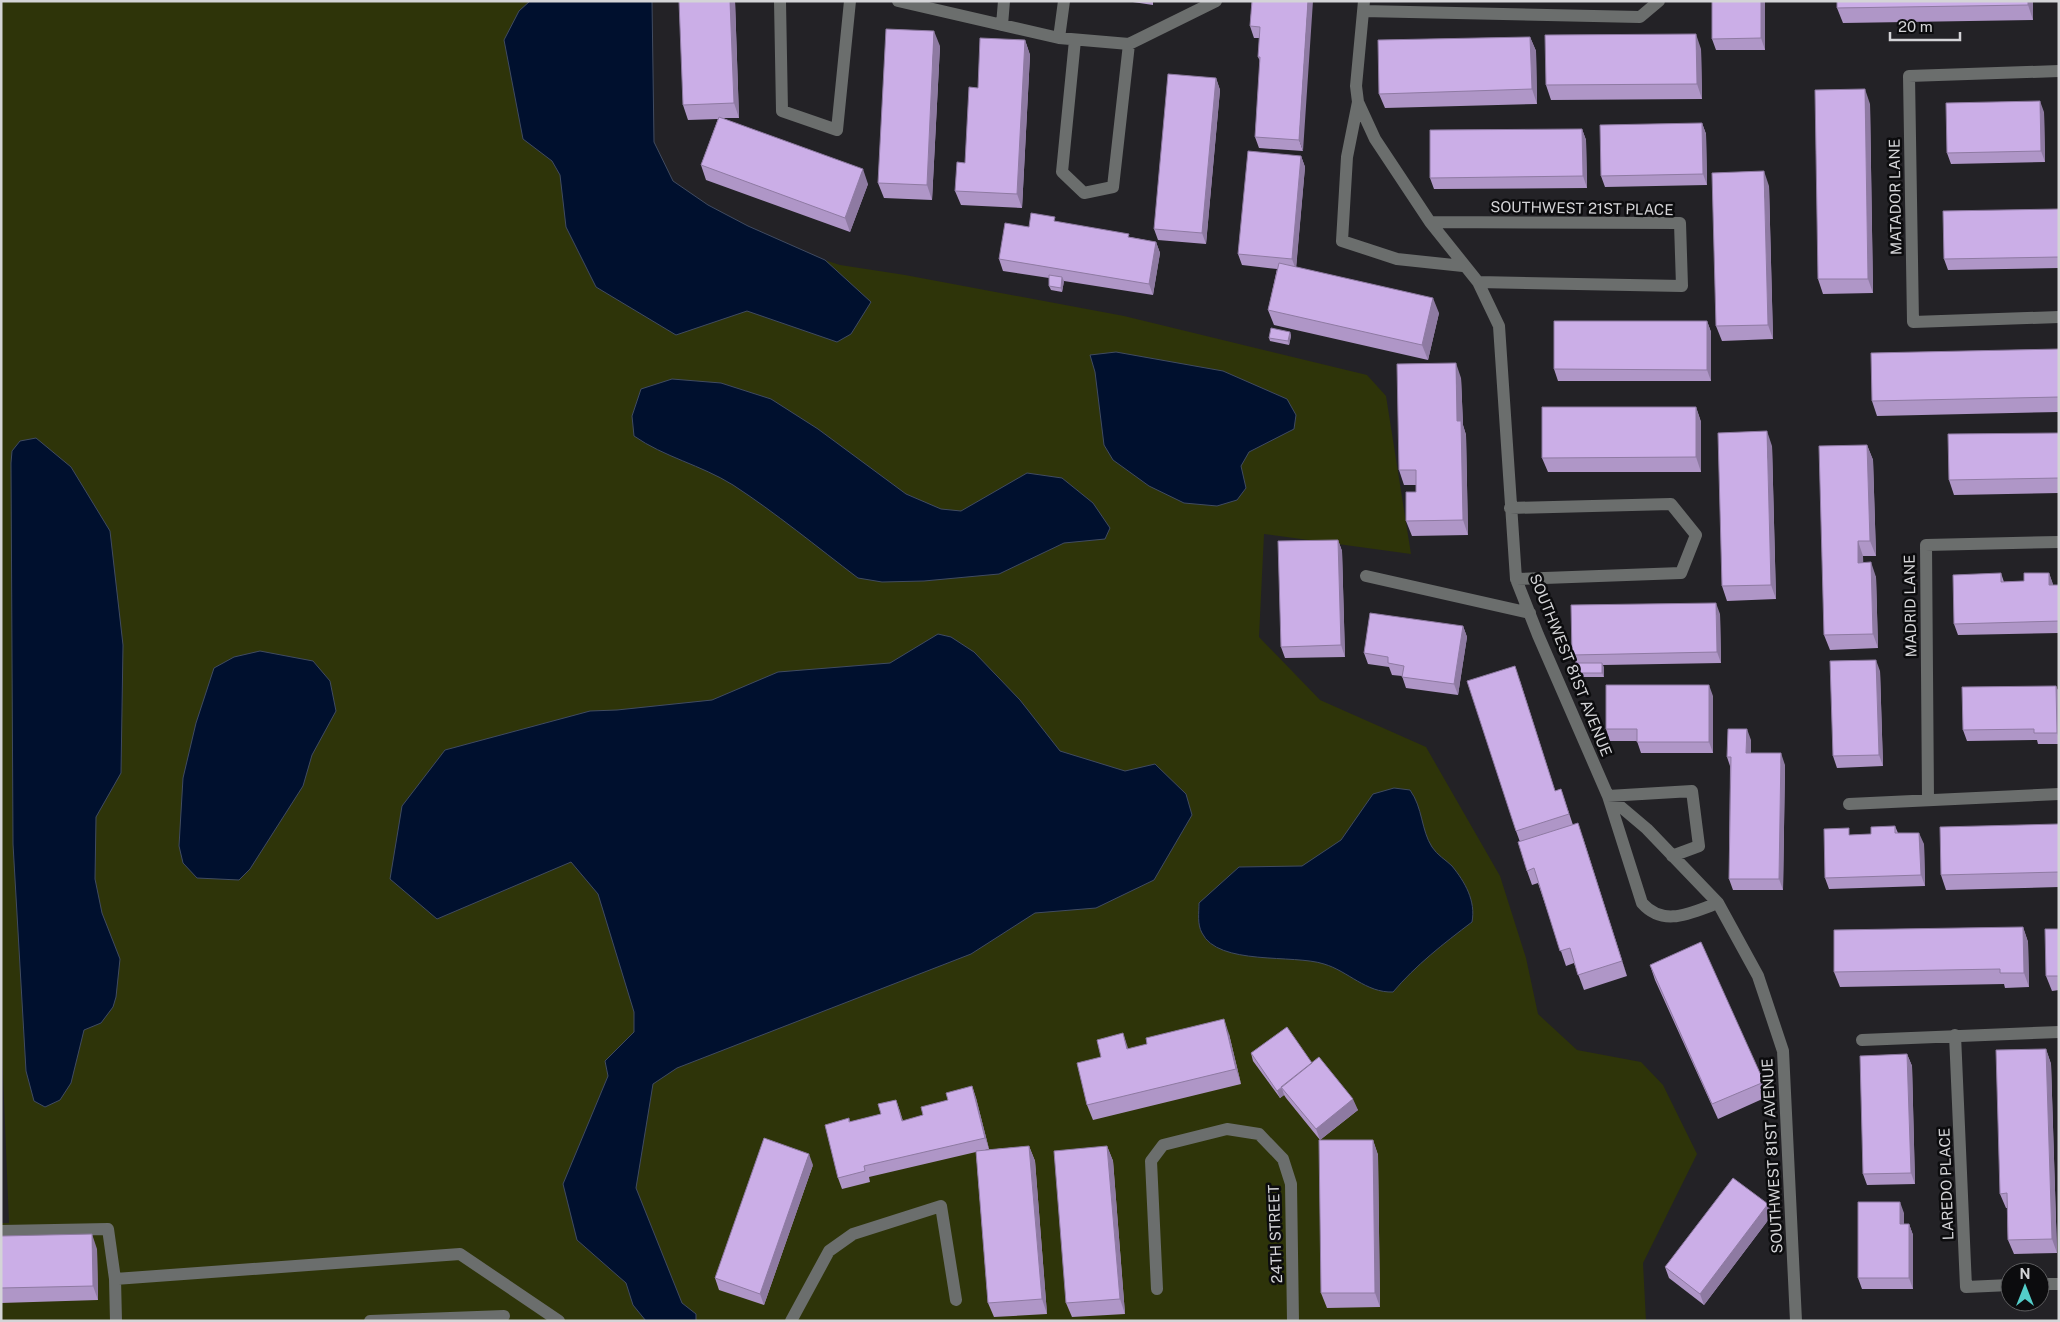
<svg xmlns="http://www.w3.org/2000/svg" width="2060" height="1322" viewBox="0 0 2060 1322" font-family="'Public Sans',sans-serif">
<rect width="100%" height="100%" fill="#232226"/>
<path fill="#2e3409" d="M1,1H605L638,230L686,215L840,265L905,275L1124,316L1367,375L1386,396L1411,554L1264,534L1259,637L1320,700L1426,747L1500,876L1526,958L1538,1014L1577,1050L1641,1062L1663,1085L1697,1154L1643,1263L1646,1321H1V1223H9L1,1025Z"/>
<path fill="#00102e" stroke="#404b61" d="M530,1H652L654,142L673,181L708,205L748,226L825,260L871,302L851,334L837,342L747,311L676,335L596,287L566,227L560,175L552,161L523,139L504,40L519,11Z
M1116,352L1223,371L1287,399L1296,415L1294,429L1249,452L1241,466L1246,488L1237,500L1217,506L1184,503L1149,486L1113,460L1104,445L1095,372L1090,355Z
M672,379L721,383L771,399L818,429L906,494L941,509L961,511L1027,473L1062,478L1093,503L1110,528L1105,539L1064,543L999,574L924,581L882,582L858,578C817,547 776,513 733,485C701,465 664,457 634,436L632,416L641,389Z
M36,438L71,467L110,531L123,645L121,773L96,817L95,879L102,913L120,959L116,997L113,1007L101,1023L84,1030L71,1083L60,1100L45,1107L34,1101L26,1071L13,844L11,463L12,451L20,441Z
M938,634L951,637L974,652L1020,700L1060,751L1125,771L1155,764L1186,794L1192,815L1154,880L1096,908L1035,913L971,954L677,1068L653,1084L636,1188L682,1303L696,1314V1321H646L633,1305L626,1283L577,1240L563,1184L608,1076L605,1061L634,1032V1012L598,894L571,862L437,919L390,879L402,806L445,750L590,711L617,710L712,700L778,672L890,663Z
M260,651L313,661L330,681L336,711L312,755L303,786L250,869L239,880L197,878L183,863L179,846L183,778L196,723L214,668L234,657Z
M1394,788L1410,790C1423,808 1421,830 1432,847C1437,855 1446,860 1452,866C1465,882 1476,901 1472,922C1443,944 1416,965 1393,992C1366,993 1348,971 1324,964C1294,954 1218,966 1202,933C1197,924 1199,913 1199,903L1239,867L1302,866L1341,840L1373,794Z"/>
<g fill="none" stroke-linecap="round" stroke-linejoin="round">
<path stroke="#6b6e6d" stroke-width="12" d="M780,1L782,111L837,130L850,1
M898,1L1059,38L1129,44L1216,1
M1364,1L1356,86L1358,102L1375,139L1430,222L1478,282L1499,326L1516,579L1538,635L1608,796L1647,829L1718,903L1758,976L1783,1051L1796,1321
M1363,11L1640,17L1659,1
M1002,25L1004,1
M1059,38L1064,1
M1075,40L1062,172L1084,193L1113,187L1129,44
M2059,71L1909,76L1913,322L2059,317
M1358,102L1347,157L1342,241L1397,259L1463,266
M1430,222L1680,223L1682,286L1478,282
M1510,508L1671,504L1696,535L1681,573L1516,579
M1366,576L1530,613
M1928,799L1926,545L2059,542
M1849,804L2059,794
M1672,856L1699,846L1692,791L1608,796L1642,903C1664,928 1692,912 1718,903
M1955,1035L1966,1287L2010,1285
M1862,1040L2059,1032
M1,1231L108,1229L115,1279
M2040,1284H2059
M1157,1289L1151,1161L1163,1145L1227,1129L1259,1134L1283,1159L1291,1184L1293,1321
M116,1321L115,1279L460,1254L559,1321
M370,1321L504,1316
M791,1321L829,1251L853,1234L941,1206L956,1300"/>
</g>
<path fill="#af96c7" d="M735,1L739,118H723L868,184L850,232L706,180L701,165L718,119L688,120L683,105Z
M1126,1H1153V5Z
M1252,1L1303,151L1259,148L1255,137L1260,61L1258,57L1260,38H1254L1250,26Z
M1765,1V50H1716L1712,39Z
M2033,1V20L1843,23L1837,8Z
M1530,37L1536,51L1537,104L1385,108L1379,94Z
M1025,40L1030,55L1022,208L961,205L955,191L965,163L978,88Z
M940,46L932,200L884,198L878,183Z
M1701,49L1702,99L1551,100L1546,85Z
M1216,78L1220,90L1206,244L1158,240L1154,229Z
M1870,104L1873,293L1823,294L1818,279Z
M2044,112L2045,162L1951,164L1947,153Z
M1702,123L1706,134L1707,185L1605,187L1601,176Z
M1582,129L1586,140L1587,188L1434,189L1430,178Z
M1301,156L1305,167L1296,267L1439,313L1428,360L1274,325L1268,310L1277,269L1242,265L1238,254Z
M1769,186L1773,339L1722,341L1716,326Z
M2059,209V268L1948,270L1944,259Z
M1057,222L1130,237L1156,242L1160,253L1153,295L1064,281L1062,292L1051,290L1049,286V278L1003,271L999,259L1029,227Z
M1707,321L1711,332V381H1558L1554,369Z
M1290,332L1291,336L1289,345L1270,341L1269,338Z
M2059,349V412L1877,416L1872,401Z
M1461,378L1463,425L1466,435L1468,535L1412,536L1406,521L1416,492V485H1404L1399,470Z
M1696,407L1701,422V472H1548L1542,458Z
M2059,433V493L1954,495L1949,480Z
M1867,445L1873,460L1876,556H1863V563L1876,577L1878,648L1830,650L1824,635Z
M1772,446L1776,599L1727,601L1722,586Z
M1338,540L1342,551L1345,657L1285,658L1281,647Z
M2001,573L2004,582L2024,581L2049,573L2053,585H2059V633L1958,635L1954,624Z
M1720,614L1721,663L1603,665L1604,677H1577L1576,673V665L1572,655Z
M1463,626L1467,637L1458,695L1406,688L1402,676L1392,675L1389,667L1368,664L1364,653Z
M1880,671L1883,766L1837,768L1833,756Z
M1520,681L1555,791L1561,789L1573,825L1583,838L1627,976L1584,990L1574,963L1566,966L1538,883L1532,885L1527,871L1520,842L1516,831Z
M2056,686L2059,693V744H2038L2037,740L1967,741L1963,730Z
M1713,696V753H1641L1637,741H1610L1606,729Z
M1751,740V753L1785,765L1783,890H1733L1729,879L1730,766L1727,757Z
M2059,824V887L1946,890L1941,875Z
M1895,826L1898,833L1924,844L1925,886L1829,889L1825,878L1851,835L1871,834Z
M2023,927L2028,942L2029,987L2005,988L2004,984L1840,987L1834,972Z
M2059,929V990L2052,991L2046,976Z
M1650,965L1764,1082L1769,1096L1718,1119L1655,980Z
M1229,1034L1241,1084L1093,1120L1087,1105L1101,1057L1129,1049Z
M2046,1049L2051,1064L2057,1253L2014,1254L2008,1240L2007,1208H2006L2000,1194Z
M1251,1053L1312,1063L1358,1110L1320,1140L1286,1098L1284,1095L1280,1098L1253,1061Z
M1907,1054L1912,1066L1915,1184L1867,1185L1863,1174Z
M972,1086L976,1098L989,1149L985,1150L1029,1146L1035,1161L1047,1314L994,1317L988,1303L976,1152L869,1177L870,1182L842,1189L838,1178L849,1118L850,1122L881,1114L896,1100L903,1121L923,1115Z
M1373,1140L1378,1155L1380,1307L1327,1308L1321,1293Z
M1107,1146L1113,1161L1125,1314L1072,1317L1066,1303Z
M813,1165L764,1305L719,1290L715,1278Z
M1768,1204L1772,1215L1704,1305L1669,1278L1665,1267Z
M1904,1213V1224H1909L1913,1235V1289H1862L1858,1278Z
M1,1236L97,1249L98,1300L1,1303Z"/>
<path fill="#8e7aa2" d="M730,1H735L739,118L734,103Z
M1308,1H1313L1303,151L1299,140Z
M1761,1H1765V50L1761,38Z
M2028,1H2033V20L2028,5Z
M934,31L940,46L932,200L927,185Z
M1696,34L1701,49L1702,99L1697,84Z
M1530,37L1536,51L1537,104L1532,89Z
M1025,40L1030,55L1022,208L1017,194Z
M1216,78L1220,90L1206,244L1202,233Z
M1865,89L1870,104L1873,293L1868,279Z
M2040,101L2044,112L2045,162L2041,151Z
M1702,123L1706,134L1707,185L1703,174Z
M1582,129L1586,140L1587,188L1583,176Z
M1301,156L1305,167L1296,270L1292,259Z
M863,169L868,184L850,232L845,218Z
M1764,171L1769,186L1773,339L1768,325Z
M1156,242L1160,253L1153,295L1149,284Z
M1062,277L1064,281L1062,292L1061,288Z
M1433,298L1439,313L1428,360L1422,345Z
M1707,321L1711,332V381L1707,370Z
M1290,332L1291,336L1289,345L1288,341Z
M1456,363L1461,378L1463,425L1466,435L1468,535L1463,520L1457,421Z
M1696,407L1701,422V472L1696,457Z
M1767,431L1772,446L1776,599L1771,585Z
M1867,445L1873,460L1876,556L1870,541Z
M1338,540L1342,551L1345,657L1341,645Z
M1858,541L1863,556L1864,578L1858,563Z
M1871,562L1876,577L1878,648L1873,634Z
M2049,573L2053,584V596L2049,585Z
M1716,603L1720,614L1721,663L1717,652Z
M1463,626L1467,637L1458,695L1454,684Z
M1876,660L1880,671L1883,766L1879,755Z
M1602,663L1604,667V677L1602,673Z
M1515,666L1520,681L1560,806L1555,791Z
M1709,685L1713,696V753L1709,742Z
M2056,686L2059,693V738L2057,733Z
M1747,729L1751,740V764L1746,753Z
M1781,753L1785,765L1783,890L1779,879Z
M1578,823L1583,838L1627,976L1622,961Z
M1919,833L1924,844L1925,886L1921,875Z
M2023,927L2028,942L2029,987L2024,973Z
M1224,1019L1229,1034L1241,1084L1236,1069Z
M1123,1033L1128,1048L1132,1064L1127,1049Z
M2046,1049L2051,1064L2057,1253L2052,1239Z
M1907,1054L1912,1066L1915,1184L1911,1173Z
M972,1086L976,1098L989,1149L985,1138Z
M1282,1088L1284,1095L1280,1098L1277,1091Z
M1353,1099L1358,1110L1320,1140L1316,1129Z
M896,1100L900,1111L906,1132L902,1121Z
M1373,1140L1378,1155L1380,1307L1375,1293Z
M1029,1146L1035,1161L1047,1314L1042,1299Z
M1107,1146L1113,1161L1125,1314L1120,1299Z
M809,1154L813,1165L764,1305L760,1294Z
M1900,1202L1904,1213V1235L1900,1224Z
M1768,1204L1772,1215L1704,1305L1700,1294Z
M1909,1224L1913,1235V1289L1909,1278Z
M92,1234L97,1249L98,1300L93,1286Z"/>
<path fill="#cbaee7" stroke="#8e7aa2" d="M679,1H730L734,103L683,105Z
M1252,1H1308L1299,140L1255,137L1260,57H1258L1260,27L1250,26Z
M1712,1H1761V38L1712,39Z
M1837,1H2028V5L1837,8Z
M886,29L934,31L927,185L878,183Z
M1696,34L1697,84L1546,85L1545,35Z
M1530,37L1532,89L1379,94L1378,40Z
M980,38L1025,40L1017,194L955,191L957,162L965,163L969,87L978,88Z
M1168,74L1216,78L1202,233L1154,229Z
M1865,89L1868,279H1818L1815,90Z
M2040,101L2041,151L1947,153L1946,103Z
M719,117L863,169L845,218L701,165Z
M1702,123L1703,174L1601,176L1600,125Z
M1582,129L1583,176L1430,178V130Z
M1248,151L1301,156L1292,259L1238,254Z
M1764,171L1768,325L1716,326L1712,173Z
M2059,209V257L1944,259L1943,211Z
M1031,213L1055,217L1054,221L1129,234L1128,237L1156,242L1149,284L999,259L1005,223L1029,227Z
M1279,263L1433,298L1422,345L1268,310Z
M1049,275L1062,277L1061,288L1049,286Z
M1554,321H1707V370L1554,369Z
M1271,328L1290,332L1288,341L1269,338Z
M2059,349V397L1872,401L1871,353Z
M1456,363L1457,421H1461L1463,520L1406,521V492H1416V470H1399L1397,364Z
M1542,407H1696V457L1542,458Z
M1767,431L1771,585L1722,586L1718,433Z
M2059,433V478L1949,480L1948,434Z
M1867,445L1870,541H1858V563L1871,562L1873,634L1824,635L1819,446Z
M1338,540L1341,645L1281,647L1278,541Z
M2001,573V582L2024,581V573H2049V585H2059V621L1954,624L1953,575Z
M1716,603L1717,652L1572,655L1571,605Z
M1370,613L1463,626L1454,684L1402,677L1404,666L1388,663V657L1364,653Z
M1876,660L1879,755L1833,756L1830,661Z
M1576,663H1602V673H1576Z
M1515,666L1555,791L1561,789L1569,814L1516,831L1467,681Z
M1606,685H1709V742H1637V729H1606Z
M2056,686L2057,733H2034V729L1963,730L1962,687Z
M1728,729H1747L1746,753H1781L1779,879H1729L1731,757H1727Z
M1578,823L1622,961L1578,975L1570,948L1560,951L1534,868L1527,871L1518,842Z
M2059,824V872L1941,875L1940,827Z
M1895,826V833H1919L1921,875L1825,878L1824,829L1849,828V835L1871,834V827Z
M2023,927L2024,973H2000V969L1834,972V930Z
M2045,929H2059V976H2046Z
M1701,942L1764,1082L1712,1104L1650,965Z
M1224,1019L1236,1069L1087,1105L1077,1063L1101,1057L1097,1040L1123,1033L1127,1049L1147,1044L1146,1038Z
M1287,1027L1312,1063L1277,1091L1251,1053Z
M2046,1049L2052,1239L2008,1240L2007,1193L2000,1194L1996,1050Z
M1907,1054L1911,1173L1863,1174L1860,1056Z
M1319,1057L1353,1099L1316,1129L1281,1087Z
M972,1086L985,1138L864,1166L865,1171L838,1178L825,1125L849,1118V1122L881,1114L878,1104L896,1100L902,1121L923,1115L921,1107L948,1100L946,1093Z
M764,1138L809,1154L760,1294L715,1278Z
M1319,1140H1373L1375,1293H1321Z
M1029,1146L1042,1299L988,1303L976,1151Z
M1107,1146L1120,1299L1066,1303L1054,1151Z
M1733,1178L1768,1204L1700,1294L1665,1267Z
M1858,1202H1900V1224H1909V1278H1858Z
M92,1234L93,1286L1,1288V1236Z"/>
<g text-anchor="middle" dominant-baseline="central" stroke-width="5" stroke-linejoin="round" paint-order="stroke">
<g font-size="15" fill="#d4d4d7" stroke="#0c0c0e">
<text transform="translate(1895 197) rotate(-91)">MATADOR LANE</text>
<text transform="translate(1582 208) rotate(1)">SOUTHWEST 21ST PLACE</text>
<text transform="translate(1910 606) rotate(-91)">MADRID LANE</text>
<text transform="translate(1571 665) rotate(68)">SOUTHWEST 81ST AVENUE</text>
<text transform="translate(1772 1156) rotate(-93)">SOUTHWEST 81ST AVENUE</text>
<text transform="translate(1946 1184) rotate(-92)">LAREDO PLACE</text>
<text transform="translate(1275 1234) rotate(-92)">24TH STREET</text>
</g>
</g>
<rect width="2060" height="1322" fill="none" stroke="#d4d4d7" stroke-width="5"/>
<g transform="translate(2025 1287)"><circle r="24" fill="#0c0c0e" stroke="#5c5c5e"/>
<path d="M0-4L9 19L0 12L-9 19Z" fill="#53cdc9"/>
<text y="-8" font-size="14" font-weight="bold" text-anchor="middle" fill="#d4d4d7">N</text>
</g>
<path d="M1890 32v8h70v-8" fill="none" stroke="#d4d4d7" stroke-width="2.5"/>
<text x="1898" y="32" font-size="15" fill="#d4d4d7" stroke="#0c0c0e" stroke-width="4" paint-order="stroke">20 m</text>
</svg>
